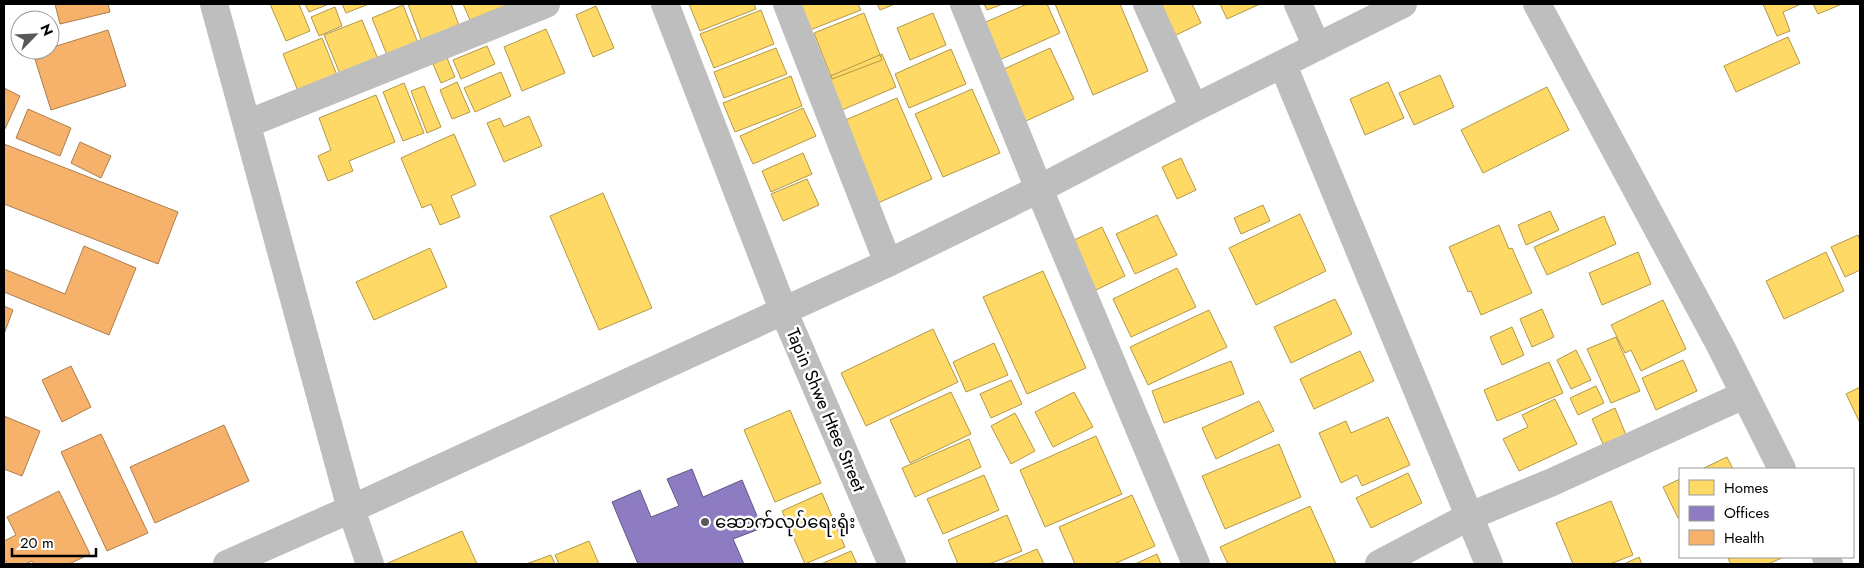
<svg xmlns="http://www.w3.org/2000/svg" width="1864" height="568" viewBox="0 0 1864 568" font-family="Jost,'Noto Sans Myanmar',sans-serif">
<rect width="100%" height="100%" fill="#fff"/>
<path fill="#ffd966" stroke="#b29847" d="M270,4H299L310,31L286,41Z
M305,4H329L309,12Z
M342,4H369L346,13Z
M408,4H451L460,28L422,42Z
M463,4H506L507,5L470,20Z
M689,4H754L756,9L700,31Z
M800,4H858L861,10L810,30Z
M877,4H895L880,10Z
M984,4H1003L987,10Z
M1027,4H1047L1060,33L995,62L979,25Z
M1055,4H1120L1148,71L1093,95Z
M1158,4H1192L1201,23L1170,38Z
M1220,4H1260L1227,19Z
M1763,4H1801L1783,12L1790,31L1777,36Z
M1813,4H1842L1818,14Z
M403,5L418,43L387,55L372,18Z
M596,6L614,48L593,57L576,15Z
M335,7L342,26L319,36L311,17Z
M761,10L774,44L714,68L700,34Z
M864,13L882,60L832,79L814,33Z
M933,13L946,45L910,60L897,28Z
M362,20L378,59L340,74L324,35Z
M546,29L565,73L522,91L504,47Z
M1788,37L1800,63L1736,92L1724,66Z
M322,38L337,75L298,91L283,54Z
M487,46L495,64L461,79L453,60Z
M776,48L787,74L724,98L714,72Z
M1050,48L1074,99L1026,121L1002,70Z
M951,49L966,84L909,108L895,74Z
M882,54L896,87L842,110L828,77Z
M447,58L455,77L441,83L433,64Z
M501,72L511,96L475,112L464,88Z
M1440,75L1454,107L1414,125L1399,93Z
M791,76L802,106L735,132L723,103Z
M457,82L470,112L452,119L440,90Z
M1388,82L1404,118L1365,135L1350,99Z
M404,83L424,133L403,141L383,92Z
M424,86L441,127L427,133L411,91Z
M1547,87L1569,130L1483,173L1461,130Z
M972,89L1000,153L943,177L915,114Z
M376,95L395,142L349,161L353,171L328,181L318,156L331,150L319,118Z
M897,98L932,179L878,203L843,121Z
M803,108L816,136L753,164L740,136Z
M529,116L542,146L504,162L487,123L500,118L504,127Z
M454,134L476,185L451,196L460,217L440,225L431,204L422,208L401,158Z
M803,153L812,174L771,192L762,171Z
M1181,158L1196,190L1177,199L1162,167Z
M807,179L819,205L783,221L771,194Z
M603,193L652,308L599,330L550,216Z
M1263,205L1270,221L1241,234L1234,218Z
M1550,211L1559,230L1526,245L1518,225Z
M1300,214L1326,271L1256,305L1229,248Z
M1157,215L1177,255L1135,274L1116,234Z
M1604,216L1616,244L1547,275L1534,247Z
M1499,225L1509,249L1512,248L1532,293L1481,315L1471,291L1468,292L1449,247Z
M1102,227L1125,276L1096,290L1072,241Z
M1858,235L1860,240V270L1845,277L1831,247Z
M430,248L447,287L374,320L356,282Z
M1638,252L1651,284L1602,305L1589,273Z
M1826,252L1844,291L1784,319L1766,281Z
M1177,268L1196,307L1131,337L1113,299Z
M1043,271L1086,368L1027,394L983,297Z
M1335,299L1352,334L1291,363L1274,327Z
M1663,300L1686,349L1641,371L1631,350L1625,353L1611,325Z
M1542,309L1554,337L1532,347L1520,319Z
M1209,310L1227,347L1148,385L1130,347Z
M1512,327L1524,355L1502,365L1490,337Z
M933,329L958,382L866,426L841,373Z
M1616,337L1640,391L1611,403L1587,349Z
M994,343L1008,375L966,392L953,362Z
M1576,350L1591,380L1571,389L1557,360Z
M1360,351L1374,381L1314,409L1300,379Z
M1683,360L1697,391L1656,410L1642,378Z
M1231,361L1244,394L1164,423L1152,391Z
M1549,362L1563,393L1497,421L1484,390Z
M1011,380L1022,404L991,418L980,394Z
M1596,386L1604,403L1578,415L1570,398Z
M1860,387V423L1846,394Z
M951,392L971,434L910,463L890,420Z
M1074,392L1093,427L1053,447L1035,412Z
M1555,399L1577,444L1519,471L1503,439L1528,427L1522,415Z
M1259,401L1274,431L1216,459L1202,428Z
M1615,408L1626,435L1603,444L1592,419Z
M790,410L821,483L775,502L744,430Z
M1015,413L1035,451L1011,464L991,426Z
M1388,417L1410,465L1362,486L1357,475L1341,483L1319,433L1346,421L1351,433Z
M1096,436L1122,494L1045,527L1020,470Z
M969,439L981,467L915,497L902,468Z
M1279,444L1301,497L1225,529L1202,476Z
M1727,457L1733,469H1702Z
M1408,473L1422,503L1371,528L1356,498Z
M984,475L999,510L943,534L927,499Z
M1680,479V517L1678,518L1663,487Z
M822,493L845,547L805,564L782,511Z
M1132,495L1155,546L1114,564H1075L1059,527Z
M1611,501L1633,555L1610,564H1573L1556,523Z
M1310,506L1336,564H1228L1220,547Z
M1007,515L1022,551L989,564H958L948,540Z
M462,531L477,564H389L388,563Z
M589,541L599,564H559L555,555Z
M1037,549L1044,564H1002Z
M851,551L857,564H821Z
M1157,554L1161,564H1135Z
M551,555L555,564H526Z
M1639,557L1642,564H1624Z
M1733,557H1784L1768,564H1731L1728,559Z"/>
<path fill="#8e7cc3" stroke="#635788" d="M692,469L703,497L742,480L762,528L733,539L744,564H638L612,502L640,490L651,517L679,506L667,479Z"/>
<path fill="#f6b26b" stroke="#ac7d4b" d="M55,4H108L110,12L60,24Z
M108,30L126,86L51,110L33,53L50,50V48Z
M4,88L20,96L5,129L4,128Z
M28,109L71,128L60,156L16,138Z
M80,142L111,156L101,178L71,163Z
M4,144L178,212L158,264L4,204Z
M84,246L136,268L109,335L4,292V269L65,294Z
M4,306L13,310L4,334Z
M71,366L91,407L62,422L42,380Z
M4,416L40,431L22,476L4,469Z
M224,425L249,481L155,523L130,467Z
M101,434L148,533L107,551L61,452Z
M59,491L90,554L69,564H34L32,561L25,564H7L4,558V541L16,535L7,517Z"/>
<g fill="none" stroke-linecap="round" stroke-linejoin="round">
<path stroke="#bebebe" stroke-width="28" d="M214,4L351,509L370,564
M665,4L784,312L892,564
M787,4L888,263
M964,4L1039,189L1196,564
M1147,4L1194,108
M1298,4L1317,47
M1537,4L1721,347L1782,469
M1283,65L1489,564
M247,124L546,4
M1826,557L1829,564
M227,564L351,509L888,263L1039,189L1194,108L1403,4
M1379,564L1470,516L1550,483L1744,395"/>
</g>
<circle fill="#595959" stroke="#fff" stroke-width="2" cx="705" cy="522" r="5"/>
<g text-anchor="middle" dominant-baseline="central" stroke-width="5" stroke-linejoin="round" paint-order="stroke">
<g font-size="18" fill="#000" stroke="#fff">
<text transform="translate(826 410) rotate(67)">Tapin Shwe Htee Street</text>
</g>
<g font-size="18" fill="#000" stroke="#fff" text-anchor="start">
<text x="715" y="522">ဆောက်လုပ်ရေးရုံး</text>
</g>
</g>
<rect width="1864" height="568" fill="none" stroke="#000000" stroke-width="10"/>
<rect x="1679" y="468" width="175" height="90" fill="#ffffff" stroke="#999999"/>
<rect x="1689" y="480" width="25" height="15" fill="#ffd966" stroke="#999999"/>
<text x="1724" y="493" font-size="15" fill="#000000">Homes</text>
<rect x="1689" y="506" width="25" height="15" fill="#8e7cc3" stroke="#999999"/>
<text x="1724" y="518" font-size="15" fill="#000000">Offices</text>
<rect x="1689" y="530" width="25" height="15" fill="#f6b26b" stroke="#999999"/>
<text x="1724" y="543" font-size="15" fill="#000000">Health</text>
<g transform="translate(35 35) rotate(66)"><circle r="24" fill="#ffffff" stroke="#999999"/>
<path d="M0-4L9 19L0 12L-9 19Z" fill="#595959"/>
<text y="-8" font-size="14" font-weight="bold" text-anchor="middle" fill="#000000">N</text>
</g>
<path d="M12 548v8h84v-8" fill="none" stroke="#000000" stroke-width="2.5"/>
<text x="20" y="548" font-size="15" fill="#000000" stroke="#ffffff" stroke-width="4" paint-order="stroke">20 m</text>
</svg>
